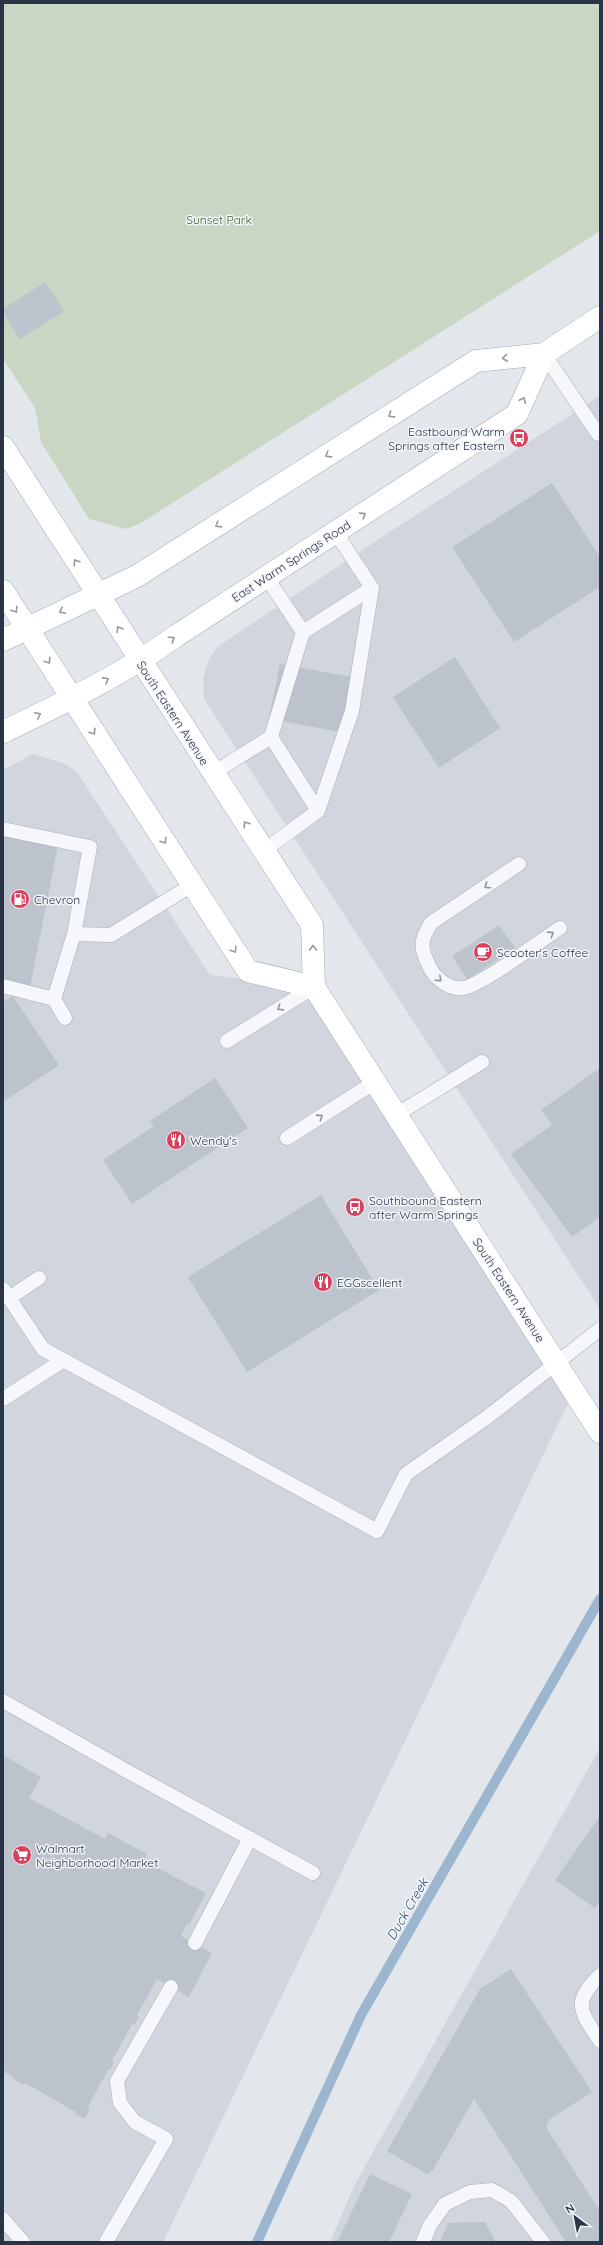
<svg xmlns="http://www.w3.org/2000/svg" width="603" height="2245" viewBox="0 0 603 2245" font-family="Quicksand,sans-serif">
<rect width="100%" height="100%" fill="#e3e7ec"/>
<path fill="#d1d6de" d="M600,396V1309L204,699L203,678L209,659L217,647L385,535Z
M33,754L63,763L77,772L210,975L314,987L574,1391L163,2242H3V770Z
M600,1748V2242H330L354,2186Z"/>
<path fill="#c9d6c3" d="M3,3H600V231L141,523L126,529L89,519L41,442L35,408L3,359Z"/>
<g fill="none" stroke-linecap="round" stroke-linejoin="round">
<path stroke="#9bb6ce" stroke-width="10" d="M257,2242L361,2015L600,1599"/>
</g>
<path fill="#bcc3cc" d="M45,282L64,311L20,339L3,313V309Z
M552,483L600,557V587L514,642L452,547Z
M455,657L500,728L439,768L393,697Z
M280,664L352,677L341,732L269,719Z
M3,829L59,840L30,987L3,982Z
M499,925L515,948L467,979L452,956Z
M13,996L59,1065L3,1102V1002Z
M600,1068V1217L572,1237L511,1154L552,1125L541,1110Z
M215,1078L248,1128L132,1204L103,1160L154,1126L150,1121Z
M321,1195L379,1290L247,1372L188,1277Z
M3,1755L41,1777L29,1798L105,1839L108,1833L147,1854L144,1861L206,1893L189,1925L187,1924L181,1936L212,1953L189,1997L157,1979L137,2015L139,2017L134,2026L132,2024L112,2061L114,2062L110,2070H108L87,2108L90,2109L85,2119L75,2114L76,2112L25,2083L24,2085L14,2080L15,2078L3,2071Z
M600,1816V1901L595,1908L555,1880Z
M511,1969L592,2092L550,2119L546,2127L600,2211V2242H566L474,2099L433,2170L427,2174L387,2151L480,1989Z
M370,2174L412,2194L389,2242H337Z
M485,2222L496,2242H440L448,2223Z"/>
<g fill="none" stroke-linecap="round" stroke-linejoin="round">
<g stroke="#a7aeb7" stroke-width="15">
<path id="lane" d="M544,354L598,434
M303,632L372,588
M271,737L318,811
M213,773L271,737L303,632L267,578
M3,829L90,847L74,934L111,935L192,885
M263,851L318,811L352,711L372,588L336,533
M519,864L431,923C420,941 420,947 429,966C434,977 448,990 463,988C482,985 540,941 560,928
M3,986L54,999L65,1018
M54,999L74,934
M227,1041L314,987
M396,1115L482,1062
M287,1138L375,1082
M3,1289L43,1349L377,1531L406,1474L486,1418L600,1329
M9,1298L39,1278
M3,1399L62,1361
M3,1701L134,1775L313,1873
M195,1943L250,1838
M600,1975C572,2003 580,2011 600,2041
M3,2219L23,2242
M106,2242L166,2139L135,2122L120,2103L117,2081L171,1987
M423,2242L430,2225L445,2204L470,2192L492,2190L511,2201L543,2242"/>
</g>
<g stroke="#a1abb9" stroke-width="23">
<path id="primary" d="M3,447L312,925L314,987L600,1432
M3,591L248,971L314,987
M3,640L137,576L476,361L544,354L600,317
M3,732C63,703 122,675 176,636L517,414L544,354"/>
</g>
<use href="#lane" stroke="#f6f7fa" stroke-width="14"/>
<use href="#primary" stroke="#fff" stroke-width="22"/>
</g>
<defs><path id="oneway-chevron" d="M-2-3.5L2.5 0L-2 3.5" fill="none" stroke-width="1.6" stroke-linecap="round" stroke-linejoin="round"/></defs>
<g stroke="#949aa2">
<use href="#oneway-chevron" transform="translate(505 358) rotate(174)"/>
<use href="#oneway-chevron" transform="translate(523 400) rotate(-66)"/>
<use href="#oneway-chevron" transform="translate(391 415) rotate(148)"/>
<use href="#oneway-chevron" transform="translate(328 455) rotate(148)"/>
<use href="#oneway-chevron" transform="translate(363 515) rotate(-33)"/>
<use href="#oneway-chevron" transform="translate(218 525) rotate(148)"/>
<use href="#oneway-chevron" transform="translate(76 562) rotate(-123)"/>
<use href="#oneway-chevron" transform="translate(15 610) rotate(57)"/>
<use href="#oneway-chevron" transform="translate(62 611) rotate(154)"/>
<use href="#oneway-chevron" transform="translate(119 629) rotate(-122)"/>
<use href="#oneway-chevron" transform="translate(172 639) rotate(-35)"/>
<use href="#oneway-chevron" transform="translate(48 661) rotate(57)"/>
<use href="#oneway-chevron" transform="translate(106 680) rotate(-28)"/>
<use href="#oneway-chevron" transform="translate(38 715) rotate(-26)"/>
<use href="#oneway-chevron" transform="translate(93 732) rotate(57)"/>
<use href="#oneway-chevron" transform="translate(246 824) rotate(-123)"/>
<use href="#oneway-chevron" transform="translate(164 841) rotate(57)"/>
<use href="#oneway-chevron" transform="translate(313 948) rotate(-91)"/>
<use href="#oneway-chevron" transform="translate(234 950) rotate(57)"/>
</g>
<g stroke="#9096a0">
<use href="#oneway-chevron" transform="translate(487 886) rotate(146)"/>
<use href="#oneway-chevron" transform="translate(551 934) rotate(-33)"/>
<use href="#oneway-chevron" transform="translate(439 979) rotate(42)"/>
<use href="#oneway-chevron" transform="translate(280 1008) rotate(148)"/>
<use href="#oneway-chevron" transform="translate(320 1117) rotate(-33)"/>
</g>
<defs>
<g id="bus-disc" transform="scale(1)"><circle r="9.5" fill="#d9405b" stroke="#f3f5f9"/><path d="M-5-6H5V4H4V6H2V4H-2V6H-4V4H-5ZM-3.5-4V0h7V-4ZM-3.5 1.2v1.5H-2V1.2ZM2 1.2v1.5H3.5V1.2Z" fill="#fff"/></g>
<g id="fuel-disc" transform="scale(1)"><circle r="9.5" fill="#d9405b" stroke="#f3f5f9"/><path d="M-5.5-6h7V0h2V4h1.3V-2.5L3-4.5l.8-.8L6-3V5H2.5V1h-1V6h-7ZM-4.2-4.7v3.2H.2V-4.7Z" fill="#fff"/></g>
<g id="cafe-disc" transform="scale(1)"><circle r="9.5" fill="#d9405b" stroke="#f3f5f9"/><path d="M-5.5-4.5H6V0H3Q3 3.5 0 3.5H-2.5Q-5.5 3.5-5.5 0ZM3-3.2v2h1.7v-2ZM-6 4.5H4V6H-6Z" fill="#fff"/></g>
<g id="restaurant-disc" transform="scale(1)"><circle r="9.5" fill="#d9405b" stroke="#f3f5f9"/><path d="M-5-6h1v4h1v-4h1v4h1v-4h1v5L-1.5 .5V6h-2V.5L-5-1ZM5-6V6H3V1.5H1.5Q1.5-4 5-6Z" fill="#fff"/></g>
<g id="supermarket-disc" transform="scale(1)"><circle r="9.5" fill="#d9405b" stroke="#f3f5f9"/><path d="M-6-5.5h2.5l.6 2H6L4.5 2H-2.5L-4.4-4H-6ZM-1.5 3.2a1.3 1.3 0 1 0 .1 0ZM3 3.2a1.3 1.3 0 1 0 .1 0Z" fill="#fff"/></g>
</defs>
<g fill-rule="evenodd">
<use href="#bus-disc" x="519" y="438"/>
<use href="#fuel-disc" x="20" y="899"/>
<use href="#cafe-disc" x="483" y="952"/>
<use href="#restaurant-disc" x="176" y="1140"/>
<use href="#bus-disc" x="355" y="1207"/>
<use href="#restaurant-disc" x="323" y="1282"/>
<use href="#supermarket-disc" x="22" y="1855"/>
</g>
<g text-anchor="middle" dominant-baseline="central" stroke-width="3" stroke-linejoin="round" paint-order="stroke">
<g font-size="12" fill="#3f6335" stroke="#f3f5f9">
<text x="219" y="219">Sunset Park</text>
</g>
<g font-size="12" fill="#293446" stroke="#f3f5f9" text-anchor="start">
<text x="505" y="431" text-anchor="end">Eastbound Warm<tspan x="505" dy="14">Springs after Eastern</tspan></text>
<text x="34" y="899">Chevron</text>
<text x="497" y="952">Scooter's Coffee</text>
<text x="190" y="1140">Wendy's</text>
<text x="369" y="1200">Southbound Eastern<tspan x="369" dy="14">after Warm Springs</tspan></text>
<text x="337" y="1282">EGGscellent</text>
<text x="36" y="1848">Walmart<tspan x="36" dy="14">Neighborhood Market</tspan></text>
</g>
<g font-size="12" fill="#293446" stroke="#f3f5f9">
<text transform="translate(291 561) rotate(-33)">East Warm Springs Road</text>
<text transform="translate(173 713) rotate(57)">South Eastern Avenue</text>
<text transform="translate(509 1290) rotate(57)">South Eastern Avenue</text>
</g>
<g font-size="13" font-style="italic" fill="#2f547d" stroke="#f3f5f9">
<text transform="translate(407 1909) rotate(-60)">Duck Creek</text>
</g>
</g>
<rect width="603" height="2245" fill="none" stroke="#293446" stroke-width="8"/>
<g transform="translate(575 2217) rotate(328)" stroke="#f3f5f9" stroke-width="3" paint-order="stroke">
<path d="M0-3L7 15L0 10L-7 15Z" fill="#293446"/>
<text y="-6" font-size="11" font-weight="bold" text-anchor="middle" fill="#293446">N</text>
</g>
</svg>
